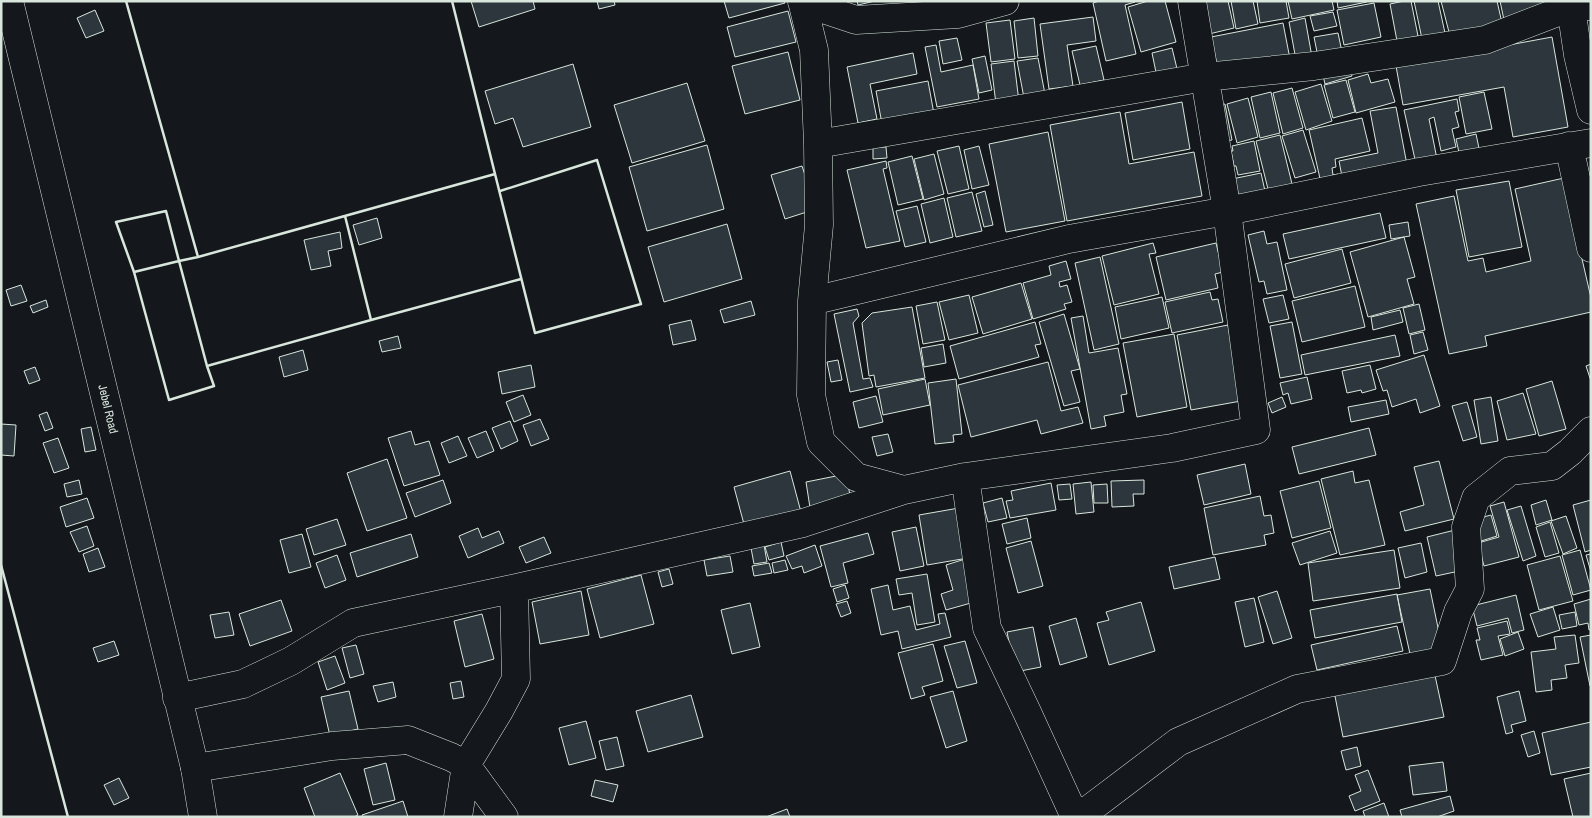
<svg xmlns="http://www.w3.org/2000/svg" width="1592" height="818" viewBox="0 0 1592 818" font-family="'Archivo Narrow',sans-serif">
<rect width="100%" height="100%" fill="#14181c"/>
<path fill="#2c363c" stroke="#d8e6dc" d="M471,1H533L535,9L479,27Z
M597,1H614L615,5L599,9Z
M724,1H784L785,3L729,18Z
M857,1H875L858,5Z
M1099,1H1135V2L1125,5L1136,54L1106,61L1093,3Z
M1148,1H1165L1176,42L1141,52L1128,7Z
M1198,1H1228L1234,28L1209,34Z
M1231,1H1253L1258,24L1236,29Z
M1257,1H1286L1289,18L1260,23Z
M1288,1H1332L1334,10L1292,19Z
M1337,1H1366L1367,2L1338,8Z
M1404,1H1411L1418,36L1397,41L1390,4Z
M1414,1H1438L1445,33L1422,39Z
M1441,1H1497L1502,23L1450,36Z
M1500,1H1560L1504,20Z
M1374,3L1381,37L1344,45L1337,10Z
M95,10L104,31L86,38L77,18Z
M788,11L796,42L735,57L727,27Z
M1333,12L1337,26L1314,31L1310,16Z
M1093,17L1096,41L1067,45L1073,86L1049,89L1040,24Z
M1034,18L1038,56L1018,58L1014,21Z
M1305,18L1312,57L1296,60L1289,22Z
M1010,20L1015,59L991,62L986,23Z
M1283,23L1290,59L1219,74L1211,37Z
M1338,33L1342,52L1318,57L1314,37Z
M1552,37L1568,127L1513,137L1504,87L1403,105L1396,66Z
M957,38L962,60L943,64L939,41Z
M936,45L941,72L973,65L979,99L937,107L925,47Z
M1096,46L1104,80L1080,85L1072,51Z
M1172,48L1179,77L1158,82L1152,53Z
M788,52L800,100L745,114L732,66Z
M913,53L917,74L870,84L877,119L858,123L847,67Z
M985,56L992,90L979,93L972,59Z
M1038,58L1045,94L1024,98L1017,61Z
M1014,61L1019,102L996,104L991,64Z
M573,64L591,127L523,147L513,118L495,124L485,91Z
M1349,64L1352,76L1325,84L1322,71Z
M1368,74L1371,83L1388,79L1395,102L1356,113L1348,80Z
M1346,80L1355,112L1333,118L1324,85Z
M928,81L934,114L882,124L876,91Z
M687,83L705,141L632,163L614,105Z
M1321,84L1332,121L1306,130L1295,92Z
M1292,88L1303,128L1283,134L1273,93Z
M1271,92L1280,133L1260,138L1251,97Z
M1484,92L1492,129L1466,134L1459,97Z
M1248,98L1258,137L1237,143L1227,104Z
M1457,99L1459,111L1455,112L1459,127L1452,129L1456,147L1441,151L1434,117L1429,119L1437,159L1416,164L1404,110Z
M1182,102L1190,149L1133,160L1125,113Z
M1225,104L1232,140L1222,142L1215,106Z
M1396,107L1408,170L1343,182L1339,161L1378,153L1370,111Z
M1120,112L1129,164L1194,152L1202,196L1067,221L1050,125Z
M1362,118L1370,151L1335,159L1336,167L1332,168L1333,175L1338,174L1340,185L1321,183L1309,130Z
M1303,130L1316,172L1295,178L1282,136Z
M1048,132L1065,221L1006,232L989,144Z
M1476,134L1480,153L1460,157L1456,139Z
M1280,135L1294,192L1270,197L1256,141Z
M1254,141L1260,171L1238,175L1236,166H1234L1231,151H1233L1232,146Z
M707,145L724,209L647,231L629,167Z
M959,146L969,189L948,194L937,151Z
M979,146L989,185L972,189L964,150Z
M873,147H886L887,158L873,159Z
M934,154L944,194L924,200L914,159Z
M912,156L923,199L898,205L888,162Z
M886,161L887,168L883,169L900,241L866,248L847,170Z
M802,166L816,209L785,219L771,175Z
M1261,173L1265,191L1236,197L1232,179Z
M1573,176L1571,211L1591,298V312L1485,336L1487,346L1449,354L1416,204L1454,196L1468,261L1483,258L1486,272L1531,261L1515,189Z
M1509,181L1522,247L1469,257L1456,190Z
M985,191L993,225L984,227L976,194Z
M972,192L982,231L956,237L947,198Z
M944,198L953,237L930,243L921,204Z
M917,206L926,242L905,247L896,211Z
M1380,213L1386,238L1289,259L1283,234Z
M377,218L382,238L359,245L353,225Z
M1408,222L1410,236L1391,239L1389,225Z
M727,224L742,279L664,302L648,247Z
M1264,231L1267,244L1277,242L1287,290L1267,294L1264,281L1259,282L1248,235Z
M340,232L342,248L328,251L331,266L311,270L304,240Z
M1404,237L1415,277L1407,279L1414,304L1368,317L1350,252Z
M1153,243L1156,253L1149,254L1159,294L1114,305L1102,256Z
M1216,243L1223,272L1215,274L1218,288L1166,300L1156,257Z
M1342,249L1351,283L1294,298L1285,264Z
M1100,257L1119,344L1094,350L1075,263Z
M1066,261L1071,279L1059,282L1060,287L1067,285L1072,302L1064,304L1066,309L1033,319L1023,283L1051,275L1049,266Z
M1021,283L1032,319L983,334L972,297Z
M21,285L27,301L11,306L6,290Z
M1355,286L1365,327L1302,342L1292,301Z
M1210,292L1212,300L1218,299L1223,322L1172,333L1165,302Z
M969,295L978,333L949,340L939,302Z
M1283,295L1289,319L1269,323L1263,299Z
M1162,297L1169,328L1121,339L1115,307Z
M46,300L48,307L33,313L30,306Z
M751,301L755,315L724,323L720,310Z
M937,302L945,340L923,344L916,306Z
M1419,304L1425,330L1409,334L1403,308Z
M912,307L925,378L876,387L874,375L869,376L862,323L872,313Z
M857,309L859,316L853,323L863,379L870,378L873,387L850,392L834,314Z
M1400,310L1403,322L1373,330L1371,317Z
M1064,314L1080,369L1071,371L1080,402L1064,406L1039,322Z
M1083,316L1089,353L1118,348L1127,394L1121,395L1124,412L1104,416L1106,426L1091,429L1071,318Z
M691,320L696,340L673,345L669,325Z
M1035,322L1041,344L1035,345L1039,357L959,379L950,346Z
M1292,322L1302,374L1280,378L1270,326Z
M1228,325L1241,401L1191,410L1177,335Z
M1423,332L1428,350L1414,354L1410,335Z
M1174,334L1187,407L1137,417L1123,343Z
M1395,335L1400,356L1305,375L1301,355Z
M398,336L401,348L382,352L379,341Z
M943,344L946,363L924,367L921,348Z
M303,350L308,370L284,377L279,357Z
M1424,355L1440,406L1420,413L1416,399L1392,407L1387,390L1383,391L1376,370Z
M838,360L842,380L831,382L827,362Z
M1048,362L1061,411L1078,407L1083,423L1041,434L1037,420L971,437L958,385Z
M1591,364V381L1586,366Z
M531,365L535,387L502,394L498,372Z
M1370,365L1376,389L1362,393L1361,390L1347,393L1342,371Z
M35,367L40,380L29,384L24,371Z
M1307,377L1312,399L1291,404L1288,393L1283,395L1280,383Z
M925,379L930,405L883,415L878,389Z
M956,379L962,434L953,435L954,442L935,444L928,383Z
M1552,381L1566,429L1539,436L1526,389Z
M1523,393L1536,434L1507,440L1497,401Z
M523,395L531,415L514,422L506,402Z
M876,396L883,422L859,428L853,402Z
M1282,397L1286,407L1272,413L1268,403Z
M1491,397L1498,441L1481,444L1474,400Z
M1386,400L1389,414L1351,422L1348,407Z
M1467,402L1477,437L1463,441L1452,406Z
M47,412L53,428L45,431L39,415Z
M540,419L549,439L531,446L523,425Z
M510,421L518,441L501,449L492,428Z
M1,424L16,425L14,456L1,455Z
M91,427L96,450L85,452L81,429Z
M1369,428L1376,455L1299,474L1292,447Z
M411,431L415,445L429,441L440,475L404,486L388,438Z
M486,431L494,451L477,458L468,438Z
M888,434L893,452L877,456L872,437Z
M458,436L467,456L449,463L441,443Z
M58,438L69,468L54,473L43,443Z
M387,459L407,518L367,531L347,473Z
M1439,461L1454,519L1405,531L1400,512L1424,505L1414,467Z
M1245,464L1251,494L1204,505L1197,475Z
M790,471L801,512L745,528L734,487Z
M1353,471L1355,483L1369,480L1385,545L1340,555L1321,479Z
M846,474L852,506L811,514L806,482Z
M79,480L82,494L67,497L64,484Z
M443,480L451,503L415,517L406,493Z
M1144,480V494H1133L1134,506L1112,507L1111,481Z
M1319,481L1331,528L1292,538L1280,491Z
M1091,482L1094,512L1076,514L1073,484Z
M1051,483L1056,510L1010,518L1006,501L1013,500L1011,491Z
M1070,484L1072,499L1059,500L1057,485Z
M1107,484L1108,503H1094L1093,485Z
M1260,496L1264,516L1271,515L1274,533L1264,535L1266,545L1213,555L1204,508Z
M87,498L94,518L66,527L60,507Z
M1002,498L1007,518L988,522L983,503Z
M1546,500L1552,520L1536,525L1531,505Z
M1591,500V550L1585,552L1573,505Z
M1504,502L1519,557L1484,566L1478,543L1499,537L1490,506Z
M1521,506L1536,556L1523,561L1507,510Z
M959,508L968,558L927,565L919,515Z
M1491,515L1497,536L1478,542L1472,520Z
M1566,516L1577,548L1563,554L1551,521Z
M1027,518L1031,538L1007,544L1002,524Z
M337,519L346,545L314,555L306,529Z
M1550,522L1559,553L1545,557L1536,527Z
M87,526L94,546L79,552L70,532Z
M916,527L924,566L900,571L892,532Z
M478,528L482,538L499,531L504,543L468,558L459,536Z
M1455,530L1464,570L1436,576L1427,537Z
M1330,531L1337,553L1300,565L1292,543Z
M868,533L874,554L843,563L848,583L831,587L820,546Z
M302,534L311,567L289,573L280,540Z
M411,534L418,557L357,577L350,553Z
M544,537L551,553L526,563L519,547Z
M1031,541L1043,586L1018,593L1006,548Z
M781,542L784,556L769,560L765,547Z
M1421,543L1427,572L1405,578L1398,548Z
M764,545L767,562L754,564L751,548Z
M815,545L822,566L804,573L802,566L792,569L786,556Z
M98,548L105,567L89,572L83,554Z
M1394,550L1400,588L1313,601L1308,563Z
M1580,550L1591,590L1573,595L1562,555Z
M1591,554V572L1586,555Z
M337,555L346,580L325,588L316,563Z
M730,556L733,572L707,576L704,560Z
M1560,556L1573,601L1539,610L1527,565Z
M1215,557L1220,579L1174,589L1169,567Z
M965,559L978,601L946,610L941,594L953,590L946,565Z
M785,560L788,570L774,573L772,563Z
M769,563L772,573L754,576L752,566Z
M669,569L673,584L662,587L658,572Z
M927,574L935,622L917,625L912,593L899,595L896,579Z
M641,575L654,624L600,638L587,589Z
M845,585L849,598L837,602L833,589Z
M888,585L893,610L910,606L916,630L940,624L938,614L945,613L951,637L902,649L898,631L881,635L871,589Z
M1430,589L1442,647L1410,654L1397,595Z
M581,591L589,635L540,644L532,602Z
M1277,591L1292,638L1273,644L1258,597Z
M1397,594L1402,622L1315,638L1310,610Z
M1516,595L1524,630L1512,633L1508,618L1477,626L1472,606Z
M1254,598L1264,642L1245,647L1235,602Z
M1591,599V629L1589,630L1588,623L1579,625L1574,604Z
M281,600L292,631L250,646L239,614Z
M847,601L851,613L841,617L836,604Z
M1141,602L1155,651L1109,665L1097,623L1109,620L1106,612Z
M750,603L760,647L732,654L721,610Z
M1553,607L1560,630L1538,637L1530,614Z
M229,612L234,635L215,638L210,615Z
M1575,612L1577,626L1562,629L1559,615Z
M482,614L494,659L465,667L454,621Z
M1076,618L1087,657L1060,665L1049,626Z
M1507,621L1510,634L1498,636L1503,655L1481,660L1476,640H1480L1477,628Z
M1397,626L1403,651L1317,670L1311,645Z
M1033,627L1041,667L1015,672L1007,632Z
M1518,632L1524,649L1505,656L1500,639Z
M1575,635L1579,663L1565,665L1567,678L1551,680L1552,690L1536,692L1531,652L1556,649L1554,637Z
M1591,635V686H1590L1580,637Z
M114,641L119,655L98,662L93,648Z
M965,641L977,683L957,688L944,646Z
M933,644L943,681L922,687L925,695L911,699L898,653Z
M356,645L364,674L350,678L342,648Z
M335,656L345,683L327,690L318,662Z
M1434,671L1444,717L1343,737L1334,691Z
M461,681L464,697L453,699L450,683Z
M393,682L396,697L378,702L373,686Z
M349,691L358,729L330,736L321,697Z
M953,691L967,741L946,748L930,697Z
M1519,691L1526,721L1511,725L1513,732L1506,734L1497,697Z
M691,695L703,737L648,752L636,711Z
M586,721L596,758L569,765L559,728Z
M1591,722V767L1551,775L1542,733Z
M1534,731L1540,753L1528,757L1521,735Z
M617,737L624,766L606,770L599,741Z
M1357,747L1361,766L1346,770L1341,751Z
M1443,762L1447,791L1413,795L1409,766Z
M386,763L395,800L373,805L364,769Z
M1368,770L1380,801L1355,811L1349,796L1361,791L1355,775Z
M340,773L358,815L354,817H315L304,788Z
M1591,773V817H1573L1564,779Z
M119,778L129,798L114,805L104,785Z
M595,780L618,785L613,802L591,796Z
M1450,796L1454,811L1437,817H1402L1400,810Z
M403,801L408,817H363L362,815Z
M1384,803L1389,817H1365L1363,811Z
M787,809L790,817H766Z"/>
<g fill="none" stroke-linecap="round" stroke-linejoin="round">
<g stroke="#d8e6dc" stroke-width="29">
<path id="minor" d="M802,1L814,50L818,144L819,225L812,301L811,395L821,442L856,477L904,490L965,477L1172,448L1256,430L1227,211L1192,1
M1570,1L1578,55L1591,110
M802,2L856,20L958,14L1005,1
M818,144L1205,77L1314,66L1485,40L1571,7L1591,6
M1569,146L1591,248
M812,301L1069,239L1227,211L1419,172L1591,143
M965,477L987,628L1027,712L1075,817
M177,698L243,684L291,661L353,623L521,587L803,523L904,490
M195,768L332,746L408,740L451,757L466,765L504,817
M458,817L466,765L499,711L516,679L514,589
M1079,817L1178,742L1297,689L1442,661L1458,612L1470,589L1466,527L1476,498L1510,471L1552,466L1570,452L1591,431"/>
</g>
<g stroke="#d8e6dc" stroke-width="29">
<g id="major">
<path id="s1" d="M9,1L195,768L203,817"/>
</g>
</g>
<use href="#minor" stroke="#14181c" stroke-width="28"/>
<use href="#major" stroke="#14181c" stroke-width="28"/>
<path stroke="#d8e6dc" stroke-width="2.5" d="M126,1L198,257L495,174L452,1
M495,174L535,333L641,304L597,160L500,191
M345,216L371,320L521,279
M198,257L179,261L207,366L371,320
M134,272L116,222L166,211L179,261L134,272L169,400L214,386L207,366
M1,565L68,817"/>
</g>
<g text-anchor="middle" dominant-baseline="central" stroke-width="4" stroke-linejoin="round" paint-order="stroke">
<g font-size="12" fill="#d8e6dc" stroke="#14181c">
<text stroke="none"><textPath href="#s1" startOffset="420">Jebel Road</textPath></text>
</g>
</g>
<rect width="1592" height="818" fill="none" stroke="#d8e6dc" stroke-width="5"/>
</svg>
